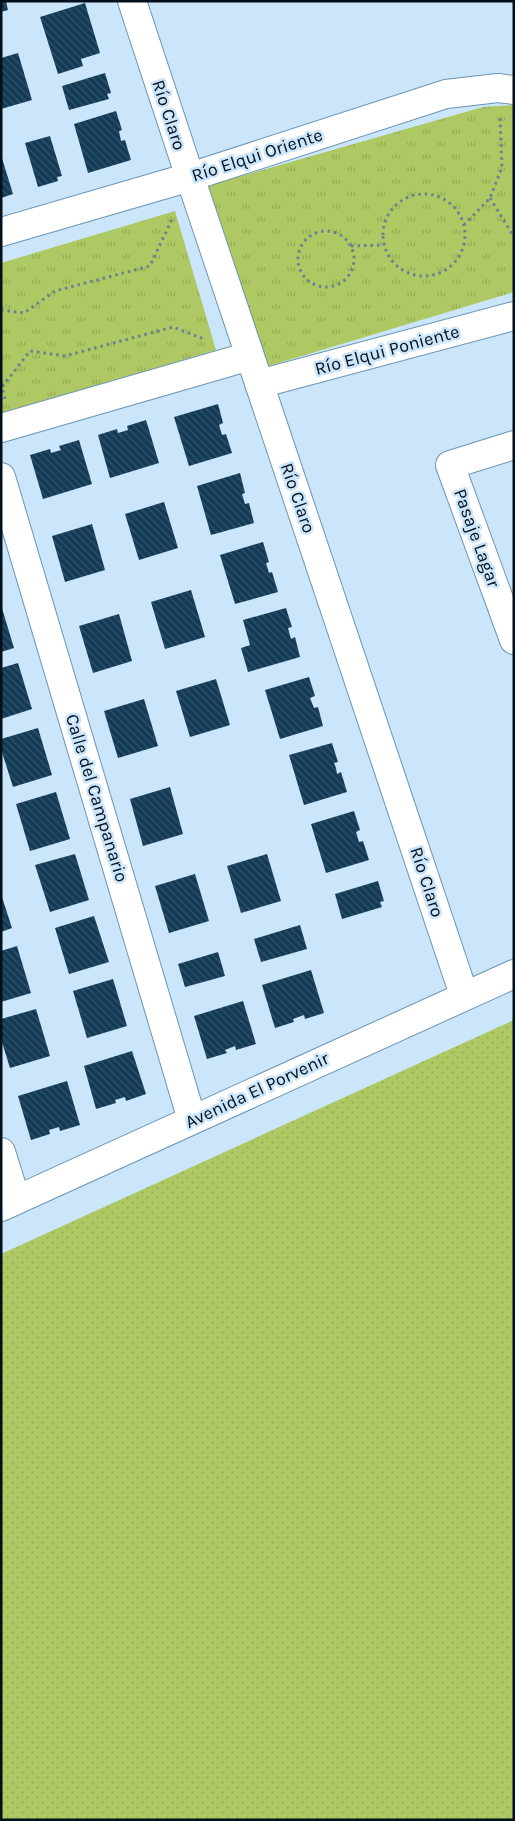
<svg xmlns="http://www.w3.org/2000/svg" width="515" height="1821" viewBox="0 0 515 1821" font-family="Karla,sans-serif">
<defs>
<pattern id="grass-dots" width="8" height="8" patternUnits="userSpaceOnUse" patternTransform="scale(1.25)"><rect width="8" height="8" fill="#aec963"/><path d="M2 2h.1M6 6h.1" fill="none" stroke="#94ac55" stroke-width="1.8" stroke-linecap="round"/></pattern>
<pattern id="park-tufts" width="24" height="20" patternUnits="userSpaceOnUse" patternTransform="scale(1.25)"><rect width="24" height="20" fill="#aec963"/><path d="M3 7l-1-3M5 7V3M7 7l1-3M15 17l-1-3M17 17v-4M19 17l1-3" fill="none" stroke="#94ac55"/></pattern>
<pattern id="building-back-hatch" width="6" height="6" patternUnits="userSpaceOnUse" patternTransform="scale(1.25)"><rect width="6" height="6" fill="#133b55"/><path d="M-1 5l2 2M0 0l6 6M5-1l2 2" fill="none" stroke="#335469"/></pattern>
</defs>
<rect width="100%" height="100%" fill="#cbe5fa"/>
<path fill="url(#grass-dots)" d="M514,1020V1820H1V1254Z"/>
<path fill="url(#park-tufts)" d="M514,105V292L246,373L189,191L483,107Z
M175,211L216,350L1,415V263Z"/>
<path fill="url(#building-back-hatch)" d="M1,1H6L8,10L1,12Z
M85,3L100,53L81,59L83,66L58,74L40,17Z
M18,53L32,100L1,109V58Z
M105,73L111,93L107,94L109,99L69,110L62,86Z
M116,111L122,130L119,131L121,141L125,140L131,160L88,173L74,124Z
M50,136L62,176L57,177L58,181L38,187L25,143Z
M1,155L13,194L1,198Z
M218,404L223,423L219,425L222,435L226,434L232,453L189,466L174,417Z
M146,420L159,463L110,478L98,435L117,429L118,433L128,430L127,426Z
M79,440L92,484L43,499L30,455L50,449L51,453L61,450L59,446Z
M240,473L245,493L242,494L245,504L249,503L254,523L211,535L197,486Z
M164,502L178,548L139,560L125,514Z
M92,524L105,570L65,582L52,536Z
M263,542L269,562L266,563L269,573L272,572L278,592L235,604L220,555Z
M191,590L205,637L165,649L151,602Z
M1,605L14,648L1,652Z
M286,608L292,627L288,628L291,639L295,637L300,657L248,672L241,648L250,645L243,620Z
M119,614L132,661L93,673L79,626Z
M18,663L32,709L1,719V668Z
M309,677L315,696L310,698L314,708L318,707L323,726L280,739L265,690Z
M216,679L230,725L190,737L176,691Z
M144,699L158,746L118,758L104,711Z
M38,728L52,775L13,787L1,749V739Z
M332,743L338,762L334,763L336,768L337,774L341,772L347,792L304,805L289,755Z
M170,787L183,834L143,846L130,799Z
M56,792L70,839L30,851L16,804Z
M354,811L360,830L356,832L359,842L363,841L369,860L326,873L311,824Z
M75,854L89,900L50,912L35,865Z
M267,854L281,901L241,913L227,866Z
M195,874L209,921L169,933L155,886Z
M378,881L384,901L380,902L382,907L342,919L335,894Z
M1,894L12,928L1,932Z
M94,916L109,962L69,974L55,928Z
M300,925L307,949L261,962L254,939Z
M17,946L31,993L1,1002V951Z
M218,952L225,976L185,987L178,964Z
M311,970L324,1013L305,1019L304,1015L293,1019L294,1022L275,1028L262,985Z
M113,979L127,1026L87,1038L73,991Z
M243,1001L256,1044L236,1050L235,1046L225,1050L227,1053L207,1059L194,1016Z
M36,1009L50,1056L10,1068L1,1039V1019Z
M132,1051L146,1094L126,1101L125,1097L115,1100L116,1103L96,1109L84,1066Z
M67,1081L80,1125L60,1131L59,1127L49,1130L50,1134L31,1140L18,1096Z"/>
<g fill="none" stroke-linecap="round" stroke-linejoin="round">
<g stroke="#6b95b5" stroke-width="30">
<path id="street" d="M132,1L190,177L464,995
M1,232L190,177L446,94L498,88L514,90
M259,384L514,316
M1,428L250,356
M514,445L450,465L514,640
M1,477L192,1120
M1,1152L16,1200
M1,1207L514,974"/>
</g>
<path stroke="#6b8090" stroke-width="3" stroke-dasharray="2.5 4" stroke-linecap="butt" d="M383 235a41 41 0 1 1 82 0a41 41 0 1 1-82 0Z
M490,198L514,237
M464,225L490,198L502,167L500,116
M298 259a28 28 0 1 1 56 0a28 28 0 1 1-56 0Z
M351,246L383,245
M1,310L24,313L55,291L150,266L173,217
M5,399L2,387L30,351L65,356L173,327L204,339"/>
<use href="#street" stroke="#fff" stroke-width="28"/>
</g>
<g text-anchor="middle" dominant-baseline="central" stroke-width="5" stroke-linejoin="round" paint-order="stroke">
<g font-size="18" fill="#02101b" stroke="#cbe5fa">
<text transform="translate(169 115) rotate(72)">Río Claro</text>
<text transform="translate(257 155) rotate(-18)">Río Elqui Oriente</text>
<text transform="translate(387 350) rotate(-15)">Río Elqui Poniente</text>
<text transform="translate(298 498) rotate(71)">Río Claro</text>
<text transform="translate(477 538) rotate(70)">Pasaje Lagar</text>
<text transform="translate(97 798) rotate(73)">Calle del Campanario</text>
<text transform="translate(427 882) rotate(72)">Río Claro</text>
<text transform="translate(257 1090) rotate(-25)">Avenida El Porvenir</text>
</g>
</g>
<rect width="515" height="1821" fill="none" stroke="#02101b" stroke-width="5"/>
</svg>
